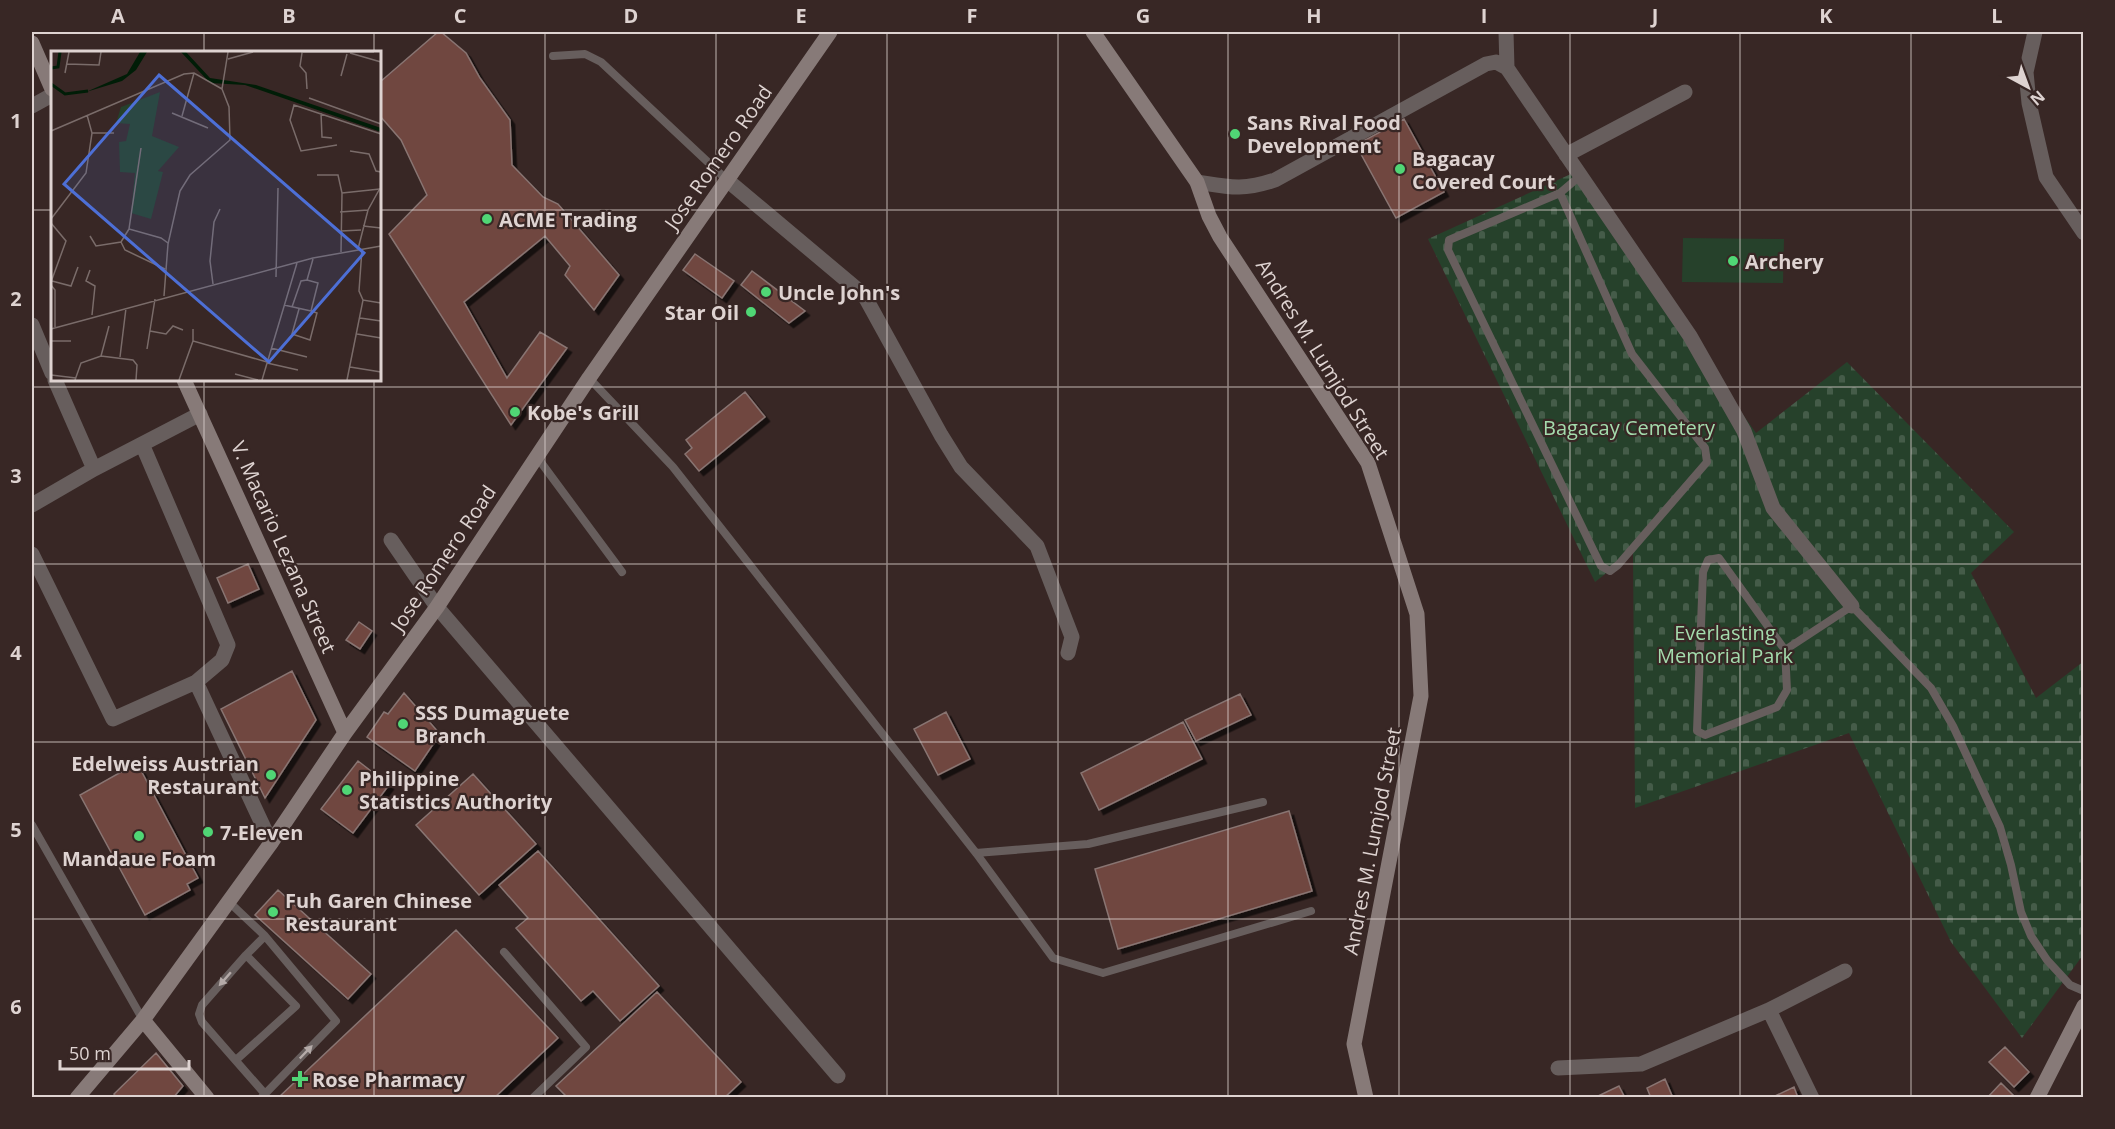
<svg xmlns="http://www.w3.org/2000/svg" width="2115" height="1129" viewBox="0 0 2115 1129" font-family="'Open Sans',sans-serif">
<defs>
<pattern id="cemetery-stones" width="16" height="16" patternUnits="userSpaceOnUse" patternTransform="scale(1.5)"><rect width="16" height="16" fill="#26412b"/><path d="M2 7V4a2 2 0 0 1 4 0v3zM10 15v-3a2 2 0 0 1 4 0v3z" fill="#455c49"/></pattern>
<filter id="shadow"><feDropShadow dx="4.5" dy="4.5" stdDeviation="0" flood-color="#0009"/></filter>
</defs>
<rect width="100%" height="100%" fill="#382725"/>
<path fill="url(#cemetery-stones)" d="M1571,174L1756,433L1847,362L2014,532L1971,573L2036,698L2084,661L2083,955L2022,1038L1951,942L1849,733L1635,808L1633,552L1595,582L1428,239Z"/>
<path fill="#26412b" d="M1683,238L1784,239L1783,283L1682,282Z"/>
<path fill="#6f4641" stroke="#897572" stroke-width="1.5" filter="url(#shadow)" d="M438,32H441L466,53L480,78L510,120L512,165L543,197L558,204L619,275L594,310L565,275L570,266L545,236L464,302L507,378L540,332L567,348L511,425L389,234L427,195L401,140L380,116V82Z
M1404,119L1444,192L1396,218L1356,145Z
M695,254L734,281L722,298L683,270Z
M752,271L805,311L789,323L741,285Z
M745,392L765,417L699,471L685,454L692,448L686,440Z
M248,564L259,589L228,603L217,578Z
M359,622L372,631L360,649L346,640Z
M292,671L316,720L265,798L221,709Z
M404,693L440,734L415,771L367,737L384,712L388,714Z
M1240,694L1251,715L1196,741L1185,720Z
M946,712L970,759L938,775L914,729Z
M1183,722L1202,759L1099,810L1081,773Z
M358,761L389,785L353,833L321,809Z
M137,763L198,878L187,884L190,890L145,915L80,795Z
M473,774L536,844L479,895L416,825Z
M1289,811L1312,891L1118,949L1095,869Z
M538,851L659,986L620,1021L593,991L581,1001L516,928L528,918L499,885Z
M278,890L371,974L348,999L255,915Z
M456,930L558,1038L494,1098H278Z
M657,992L741,1082L724,1098H568L556,1086Z
M2005,1047L2029,1072L2014,1087L1989,1062Z
M156,1053L183,1086L173,1098H117L114,1094Z
M1665,1079L1673,1098H1651L1647,1088Z
M2001,1083L2016,1098H1987Z
M1619,1086L1625,1098H1594Z
M1794,1087L1798,1098H1771Z"/>
<g fill="none" stroke-linecap="round" stroke-linejoin="round">
<path stroke="#675e5d" stroke-width="8" d="M553,56L585,54L601,62L727,180
M1560,193L1632,354L1705,448L1707,462L1618,565L1610,571L1601,566L1448,250L1449,240L1560,193L1580,176
M589,378L673,467L976,853L1053,958L1103,973L1311,911
M537,457L622,572
M1719,558L1785,650L1787,690L1777,707L1705,735L1697,731L1703,572L1708,560Z
M1785,650L1852,606L1931,688L1953,726L2000,827L2011,865L2021,912L2031,936L2047,960L2059,973L2070,985L2084,991
M32,825L143,1020
M976,853L1088,844L1263,802
M229,902L265,936L336,1021L261,1098
M504,952L586,1047L533,1098
M236,1060L296,1006L246,955
M265,1094L202,1022L199,1014L202,1005L246,955L265,936"/>
<path stroke="#675e5d" stroke-width="15" d="M1506,32L1507,68
M2035,32L2026,72L2029,103L2046,177L2084,233
M32,106L52,95
M1566,155L1685,92
M727,180L864,295L941,435L961,467L1037,546L1072,637L1068,653
M1197,182C1229,187 1242,191 1275,180L1486,64L1496,62L1507,68L1690,336L1744,431L1773,508L1852,606
M32,325L52,373
M55,380L94,469
M142,444L228,645L222,660L196,682
M32,505L94,469L200,414
M391,540L437,607L838,1076
M32,554L113,719L196,682L271,843
M1769,1010L1812,1098
M1558,1068L1641,1064L1769,1010L1845,971"/>
<path stroke="#877a78" stroke-width="15" d="M1093,32L1197,182L1209,216L1220,237L1368,463L1417,614L1421,696L1354,1044L1366,1098
M32,43L52,89
M184,380L345,733
M143,1020L207,1098
M77,1098L143,1020L271,843L345,733L437,607L589,378L830,32
M2037,1098L2084,1006"/>
</g>
<defs><path id="oneway-solid" d="M-6-.8H1V-3.2L6.5 0L1 3.2V.8H-6Z" transform="scale(1.5)"/></defs>
<g fill="#b4aaa8">
<use href="#oneway-solid" transform="translate(225 979) rotate(131)"/>
<use href="#oneway-solid" transform="translate(306 1052) rotate(-46)"/>
</g>
<path fill="none" stroke="#ded3d1" stroke-width="1.5" stroke-opacity="0.55" d="M204,32V52M374,32V52M545,32V1098M716,32V1098M887,32V1098M1058,32V1098M1228,32V1098M1399,32V1098M1570,32V1098M1740,32V1098M1911,32V1098M32,210H52M380,210H2084M204,380V1098M374,380V1098M32,387H2084M32,564H2084M32,742H2084M32,919H2084"/>
<g fill="#50d675" stroke="#382725" stroke-width="2">
<circle cx="1235" cy="134" r="6"/>
<circle cx="1400" cy="169" r="6"/>
<circle cx="487" cy="219" r="6"/>
<circle cx="1733" cy="261" r="6"/>
<circle cx="766" cy="292" r="6"/>
<circle cx="751" cy="312" r="6"/>
<circle cx="515" cy="412" r="6"/>
<circle cx="403" cy="724" r="6"/>
<circle cx="271" cy="775" r="6"/>
<circle cx="347" cy="790" r="6"/>
<circle cx="208" cy="832" r="6"/>
<circle cx="139" cy="836" r="6"/>
<circle cx="273" cy="912" r="6"/>
<path d="M297 1070h6v6h6v6h-6v6h-6v-6h-6v-6h6z"/>
</g>
<g text-anchor="middle" dominant-baseline="central" stroke-width="4.5" stroke-linejoin="round" paint-order="stroke">
<g font-size="20" font-weight="bold" fill="#ded3d1" stroke="#382725" text-anchor="start">
<text x="1247" y="122">Sans Rival Food<tspan x="1247" dy="23">Development</tspan></text>
<text x="1412" y="158">Bagacay<tspan x="1412" dy="23">Covered Court</tspan></text>
<text x="499" y="219">ACME Trading</text>
<text x="1745" y="261">Archery</text>
<text x="778" y="292">Uncle John's</text>
<text x="739" y="312" text-anchor="end">Star Oil</text>
<text x="527" y="412">Kobe's Grill</text>
<text x="415" y="712">SSS Dumaguete<tspan x="415" dy="23">Branch</tspan></text>
<text x="259" y="763" text-anchor="end">Edelweiss Austrian<tspan x="259" dy="23">Restaurant</tspan></text>
<text x="359" y="778">Philippine<tspan x="359" dy="23">Statistics Authority</tspan></text>
<text x="220" y="832">7-Eleven</text>
<text x="139" y="858" text-anchor="middle">Mandaue Foam</text>
<text x="285" y="900">Fuh Garen Chinese<tspan x="285" dy="23">Restaurant</tspan></text>
<text x="312" y="1079">Rose Pharmacy</text>
</g>
<g font-size="20" fill="#ded3d1" stroke="#382725">
<text transform="translate(718 157) rotate(-55)">Jose Romero Road</text>
<text transform="translate(1323 359) rotate(58)">Andres M. Lumjod Street</text>
<text transform="translate(284 547) rotate(66)">V. Macario Lezana Street</text>
<text transform="translate(443 558) rotate(-56)">Jose Romero Road</text>
<text transform="translate(1372 841) rotate(-79)">Andres M. Lumjod Street</text>
</g>
<g font-size="20" fill="#a4dcad" stroke="#382725">
<text x="1629" y="427">Bagacay Cemetery</text>
<text x="1725" y="632">Everlasting<tspan x="1725" dy="23">Memorial Park</tspan></text>
</g>
</g>
<g transform="translate(51 51)">
<rect width="330" height="330" fill="#382725"/>
<path d="M109,41L101,85L128,96L107,120L112,121L100,168L80,162L84,122L69,121L68,91L75,90L79,73L65,72L70,56Z" fill="#26412b"/>
<path d="M89,1H96L85,19L71,30L35,41L76,23ZM130,1H135L159,27L205,34L330,77V81L194,34L159,32Z" fill="#001d07"/>
<path fill="none" stroke="#001d07" stroke-width="3" d="M0,17L7,16L9,1M0,33L14,43L37,40"/>
<path fill="none" stroke="#7a6c6a" stroke-width="1.5" d="M250,1H323M251,2L249,15L255,22L256,38M299,2L330,11M177,8L202,1M16,13L48,14L50,1M14,22L18,1M290,25L296,3M258,47L330,73M121,62L157,77M270,62L271,86L281,87M131,65L143,22M0,80L133,23L143,22L171,38M41,82H63M286,94L250,100L239,69L243,54L330,83M90,97L78,178L110,187L117,192M299,100L318,103L325,120L330,121M266,124H287L291,142L290,201M291,142L329,138M289,161L317,159M0,168L35,122L41,82L36,64M0,172L15,190L0,231M312,175L330,177M290,180L310,179M39,185L45,195L70,191L78,178M70,191L74,199L114,218M307,198L317,159L328,139M311,198L308,240L312,249M39,219L35,230L44,235L41,264M225,226L227,137M1,230L20,235L27,216M162,233L159,210L163,171L169,158M0,234L4,239V276M113,245L117,193L129,140L139,124L179,89L178,56L171,38L177,1M233,254L260,260L266,262L259,289L241,283L248,258M241,256L250,230L256,229M260,260L267,232L256,229L262,208M309,267L330,270M0,278L262,207L330,195M142,278V290L216,311M99,280L115,283L122,275L132,279M306,283L330,287M0,290H20M220,297L256,306M96,298L104,248M50,305L58,275M69,306L75,257M216,312L247,319M299,316L330,321M184,323L207,329M0,324L25,327M24,329L30,312L50,305L82,309L86,314L85,329M128,329L142,290M211,329L246,212M296,329L312,249L330,252"/>
<path fill="#4d6fd6" fill-opacity="0.15" stroke="#4d6fd6" stroke-width="3" d="M108,24L313,202L218,311L13,133Z"/>
<rect width="330" height="330" fill="none" stroke="#ded3d1" stroke-width="3"/>
</g>
<rect width="2115" height="1129" fill="none" stroke="#382725" stroke-width="66"/>
<g transform="translate(2028 87) rotate(139)" stroke="#382725" stroke-width="4.5" paint-order="stroke">
<path d="M0-4.5L10 22L0 15L-10 22Z" fill="#ded3d1"/>
<text y="-9" font-size="16" font-weight="bold" text-anchor="middle" fill="#ded3d1">N</text>
</g>
<path d="M60 1060v9h129v-9" fill="none" stroke="#ded3d1" stroke-width="3"/>
<text x="69" y="1060" font-size="18" fill="#ded3d1" stroke="#382725" stroke-width="4.5" paint-order="stroke">50 m</text>
<rect x="33" y="33" width="2049" height="1063" fill="none" stroke="#ded3d1" stroke-width="2"/>
<g font-size="20" text-anchor="middle" font-weight="bold" fill="#ded3d1">
<text x="118" y="23">A</text>
<text x="289" y="23">B</text>
<text x="460" y="23">C</text>
<text x="631" y="23">D</text>
<text x="801" y="23">E</text>
<text x="972" y="23">F</text>
<text x="1143" y="23">G</text>
<text x="1314" y="23">H</text>
<text x="1484" y="23">I</text>
<text x="1655" y="23">J</text>
<text x="1826" y="23">K</text>
<text x="1997" y="23">L</text>
<text x="16" y="128">1</text>
<text x="16" y="306">2</text>
<text x="16" y="483">3</text>
<text x="16" y="660">4</text>
<text x="16" y="837">5</text>
<text x="16" y="1014">6</text>
</g>
</svg>
